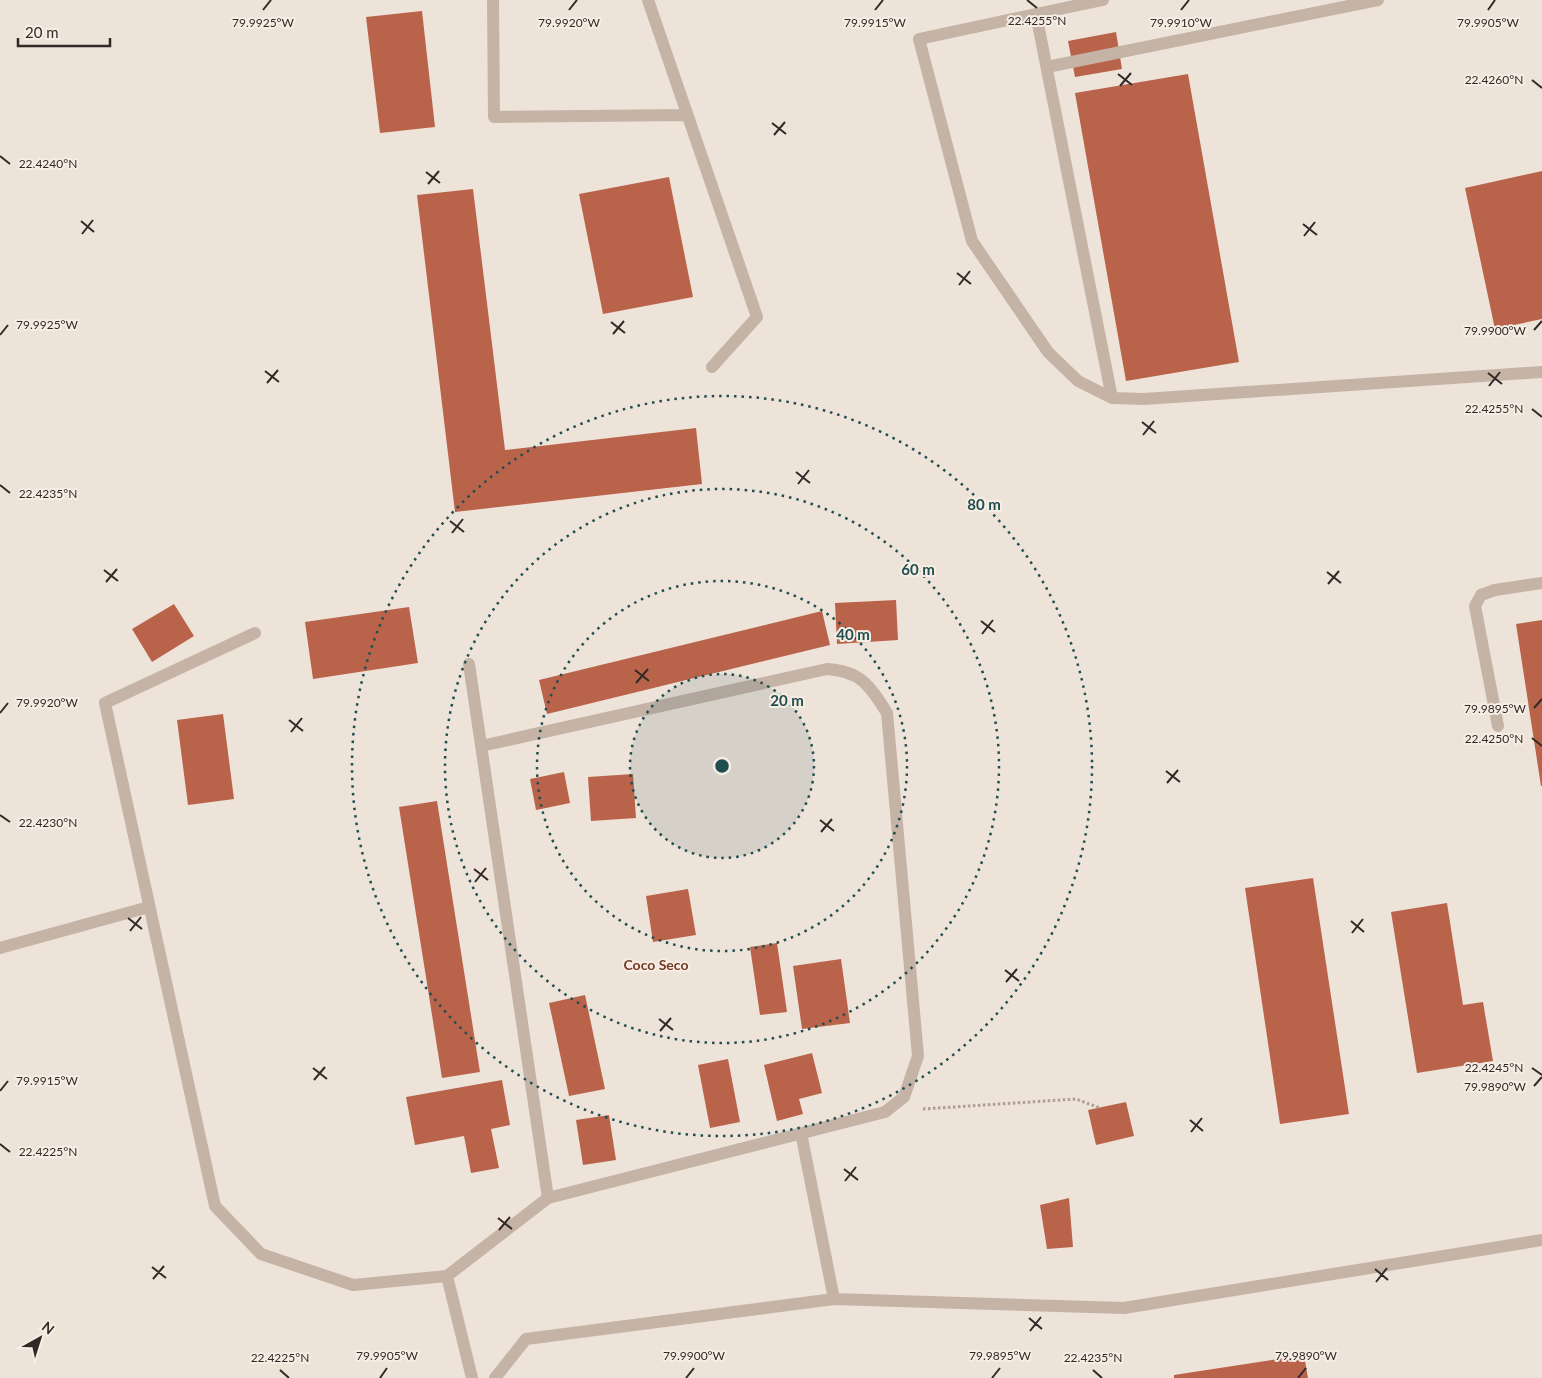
<svg xmlns="http://www.w3.org/2000/svg" width="1542" height="1378" viewBox="0 0 1542 1378" font-family="Lato,sans-serif">
<rect width="100%" height="100%" fill="#eee3d9"/>
<path fill="#ba634b" d="M422,11L435,127L380,133L366,17Z
M1116,32L1122,69L1075,77L1068,41Z
M1188,74L1239,362L1126,381L1075,93Z
M1542,171V319L1495,329L1465,188Z
M669,177L693,297L603,314L579,194Z
M473,189L505,450L696,428L702,484L455,512L417,195Z
M896,600L898,640L837,644L835,603Z
M174,604L194,636L152,662L132,629Z
M409,607L418,663L313,679L305,622Z
M822,611L830,645L547,714L539,680Z
M1542,620V786H1541L1516,624Z
M223,714L234,799L188,805L177,720Z
M564,772L570,803L536,810L530,779Z
M633,774L636,818L591,821L588,777Z
M437,801L480,1072L442,1078L399,807Z
M1313,878L1349,1114L1280,1124L1245,888Z
M688,889L696,935L653,942L646,896Z
M1447,903L1463,1005L1483,1002L1493,1061L1417,1073L1391,912Z
M777,943L787,1012L760,1015L750,947Z
M841,959L850,1023L802,1029L793,966Z
M585,995L605,1089L569,1096L549,1003Z
M812,1053L822,1093L799,1099L803,1114L777,1121L764,1065Z
M728,1059L740,1122L710,1128L698,1065Z
M502,1080L510,1125L491,1129L499,1168L471,1173L464,1136L415,1145L406,1097Z
M1126,1102L1134,1136L1096,1145L1088,1110Z
M609,1115L616,1160L583,1165L576,1120Z
M1069,1198L1073,1247L1047,1249L1040,1205Z
M1304,1355L1308,1378H1174V1375Z"/>
<g fill="none" stroke-linecap="round" stroke-linejoin="round">
<path stroke="#b09d91" stroke-width="3" stroke-dasharray="2.5 2.5" stroke-linecap="butt" d="M923,1109L1076,1099L1100,1108"/>
<path stroke="#c5b3a6" stroke-width="12" d="M493,0L494,117L687,115
M648,0L757,317L712,367
M1036,14L1103,0
M1047,67L1378,0
M1112,398L1036,14L919,39L972,241L1048,352L1078,381L1112,398L1144,399L1542,372
M255,633L105,703L215,1206L261,1254L353,1285L447,1276L548,1198L885,1112L904,1097L918,1056L887,713C870,686 861,671 827,669L481,746
M469,664L548,1198
M1498,726L1475,606L1481,595L1495,590L1542,583
M0,948L149,907
M801,1133L834,1299
M447,1276L472,1378
M495,1378L526,1339L834,1299L1124,1308L1542,1240"/>
</g>
<path fill="none" stroke="#322926" stroke-width="2" d="M1027,0L1037,8M263,10L271,0M569,10L577,0M875,10L883,0M1181,10L1189,0M1488,10L1495,0M1118,74L1132,85M1532,80L1542,88M1120,86L1131,73M772,123L786,134M774,135L785,122M0,156L10,164M426,172L440,183M428,184L439,171M81,221L94,232M1303,224L1317,235M82,234L93,220M1304,236L1315,222M957,273L971,284M959,285L970,271M611,322L625,333M1534,330L1542,321M613,334L624,321M0,335L8,325M265,371L279,382M1488,373L1502,384M267,383L278,370M1489,386L1500,372M1532,409L1542,417M1142,422L1156,433M1143,435L1154,421M796,472L810,483M798,484L809,470M0,485L10,493M450,521L464,532M452,533L463,519M104,570L118,581M1327,572L1341,583M106,582L117,569M1328,584L1339,571M981,621L995,632M982,634L993,620M635,670L649,681M636,683L648,669M1534,708L1542,699M0,713L8,703M289,720L303,731M291,732L302,718M1532,738L1542,746M1166,771L1180,782M1167,783L1178,770M0,815L10,822M820,820L834,831M821,832L832,819M474,869L488,880M475,882L486,868M128,918L142,929M1351,921L1364,932M130,931L141,917M1352,933L1363,919M1005,970L1019,981M1006,982L1017,969M659,1019L673,1030M660,1031L671,1018M313,1068L327,1079M1532,1068L1542,1075M314,1080L325,1067M1534,1086L1542,1077M0,1091L8,1081M1190,1120L1203,1131M1191,1132L1202,1118M0,1144L10,1152M844,1169L858,1180M845,1181L856,1167M498,1218L512,1229M499,1230L510,1217M152,1267L166,1278M1375,1269L1388,1280M153,1279L164,1266M1376,1282L1387,1268M1029,1318L1042,1329M1030,1331L1041,1317M280,1370L289,1378M1093,1370L1102,1378M380,1378L387,1368M686,1378L694,1368M992,1378L1000,1368M1298,1378L1306,1368"/>
<circle cx="722" cy="766" r="92" fill="#204d4f" fill-opacity=".12"/>
<g fill="none" stroke="#204d4f" stroke-width="2.5" stroke-dasharray="2.5 5">
<circle cx="722" cy="766" r="92"/>
<circle cx="722" cy="766" r="185"/>
<circle cx="722" cy="766" r="277"/>
<circle cx="722" cy="766" r="370"/>
</g>
<g text-anchor="middle" dominant-baseline="central" stroke-width="4" stroke-linejoin="round" paint-order="stroke">
<g font-size="14" font-weight="bold" fill="#783827" stroke="#f6eee4">
<text x="656" y="964">Coco Seco</text>
</g>
</g>
<g font-size="12" text-anchor="middle" fill="#322926" stroke="#f6eee4" stroke-width="4" stroke-linejoin="round" paint-order="stroke">
<text x="1037" y="25">22.4255°N</text>
<text x="263" y="27">79.9925°W</text>
<text x="569" y="27">79.9920°W</text>
<text x="1181" y="27">79.9910°W</text>
<text x="875" y="27">79.9915°W</text>
<text x="1488" y="27">79.9905°W</text>
<text x="1494" y="84">22.4260°N</text>
<text x="48" y="168">22.4240°N</text>
<text x="47" y="329">79.9925°W</text>
<text x="1495" y="335">79.9900°W</text>
<text x="1494" y="413">22.4255°N</text>
<text x="48" y="498">22.4235°N</text>
<text x="47" y="707">79.9920°W</text>
<text x="1495" y="713">79.9895°W</text>
<text x="1494" y="743">22.4250°N</text>
<text x="48" y="827">22.4230°N</text>
<text x="1494" y="1072">22.4245°N</text>
<text x="47" y="1085">79.9915°W</text>
<text x="1495" y="1091">79.9890°W</text>
<text x="48" y="1156">22.4225°N</text>
<text x="387" y="1360">79.9905°W</text>
<text x="694" y="1360">79.9900°W</text>
<text x="1000" y="1360">79.9895°W</text>
<text x="1306" y="1360">79.9890°W</text>
<text x="280" y="1362">22.4225°N</text>
<text x="1093" y="1362">22.4235°N</text>
</g>
<circle cx="722" cy="766" r="8" fill="#204d4f" stroke="#f6eee4" stroke-width="2.5"/>
<g font-size="15" text-anchor="middle" font-weight="bold" fill="#204d4f" stroke="#f6eee4" stroke-width="4" stroke-linejoin="round" paint-order="stroke">
<text x="984" y="510">80 m</text>
<text x="918" y="575">60 m</text>
<text x="853" y="640">40 m</text>
<text x="787" y="706">20 m</text>
</g>
<g transform="translate(40 1338) rotate(39)" stroke="#f6eee4" stroke-width="4" paint-order="stroke">
<path d="M0-4L9 19L0 12L-9 19Z" fill="#322926"/>
<text y="-8" font-size="14" font-weight="bold" text-anchor="middle" fill="#322926">N</text>
</g>
<path d="M18 38v8h92v-8" fill="none" stroke="#322926" stroke-width="2.5"/>
<text x="25" y="38" font-size="15" fill="#322926" stroke="#f6eee4" stroke-width="4" paint-order="stroke">20 m</text>
</svg>
